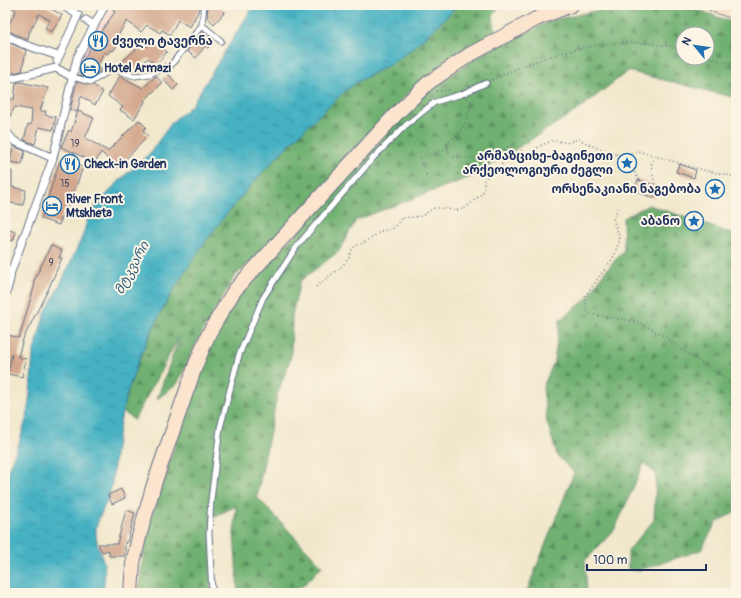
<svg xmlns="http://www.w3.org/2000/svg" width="741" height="598" viewBox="0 0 741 598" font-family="Pangolin,'Noto Sans Georgian',sans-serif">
<defs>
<pattern id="forest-firs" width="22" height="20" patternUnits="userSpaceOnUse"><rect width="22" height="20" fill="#70b071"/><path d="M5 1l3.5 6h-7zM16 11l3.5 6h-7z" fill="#5b9060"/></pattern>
<pattern id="water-ripples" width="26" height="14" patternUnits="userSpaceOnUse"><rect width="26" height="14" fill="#45b1c2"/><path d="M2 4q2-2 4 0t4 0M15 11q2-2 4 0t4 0" fill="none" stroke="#3990a1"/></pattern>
</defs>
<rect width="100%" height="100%" fill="#fcf5e5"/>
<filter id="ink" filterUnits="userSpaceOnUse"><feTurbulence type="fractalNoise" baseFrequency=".025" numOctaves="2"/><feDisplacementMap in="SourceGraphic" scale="8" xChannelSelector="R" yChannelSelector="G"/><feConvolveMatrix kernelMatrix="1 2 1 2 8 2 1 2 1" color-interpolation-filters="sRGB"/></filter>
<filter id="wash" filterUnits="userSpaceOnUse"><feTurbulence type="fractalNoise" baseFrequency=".012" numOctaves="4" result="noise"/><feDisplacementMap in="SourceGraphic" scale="16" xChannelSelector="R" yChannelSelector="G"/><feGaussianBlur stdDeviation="0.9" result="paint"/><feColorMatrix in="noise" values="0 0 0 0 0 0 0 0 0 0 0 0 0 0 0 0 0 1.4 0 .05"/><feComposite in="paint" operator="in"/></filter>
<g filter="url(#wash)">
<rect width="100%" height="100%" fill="#f1e8cc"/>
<path fill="#f7d0cb" d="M109,5H116L113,11L115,13L92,44L83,63L78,61Z"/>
<path fill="url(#forest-firs)" stroke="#467068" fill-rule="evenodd" d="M458,5H500L493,16L495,31L443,63L409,92L298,216L234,277L199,338L177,384L157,399L180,335L134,420L122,411C152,301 220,211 302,132C316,119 330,103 345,91C359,79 374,73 389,65C412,52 440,24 458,5Z
M624,5H662L699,10L736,24V98L628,71L579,109L473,176L356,220L339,251L300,281L292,315L291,357L277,395L257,497L322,566L304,585L289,593H238L234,534L236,506L211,518V593H139L145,536L206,353L235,297L314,215L420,96L482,54L553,20ZM683,34H707V58H683Z
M649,205L736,235V511L716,523L701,550L637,571L628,569V551L654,520L656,474L644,463L615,529L585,561L587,593H526L574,473L557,455L547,422L543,387L554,362L560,320L588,298L603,274L624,250L623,218Z"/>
<path fill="url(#water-ripples)" stroke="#307090" d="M254,5H458C439,24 411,52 389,65C373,74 357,80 343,93C252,176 168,269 129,387C119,418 115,452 112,484C110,500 99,513 96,529C95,540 100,550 103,560C106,571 104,582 103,593H5V478L20,440L27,416L30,393L33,354L45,313L63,279L83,235L88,217L94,208L122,178L149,154L173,121L191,106Z"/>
<g id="blocks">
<path fill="#d3a78d" d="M8,5H44L62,15L52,32L45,28L50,20L39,14L29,33L28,40L6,30L16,10Z
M116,5H200L199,10L190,27L178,20L170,35L162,30L160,33L147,25L141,32L127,21L116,38L120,41L113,51L110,50L107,54L104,52L97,67L101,69L99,72L90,78L79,75L84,59L92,44L115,12L113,11Z
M208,5H218L225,12L214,24L207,17Z
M202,31L214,40L208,48L205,46L196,58L187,51Z
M5,41L26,50L22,71L5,75Z
M156,42L167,52L156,65L148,58L133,71L117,66L143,43L147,47L151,43L153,45Z
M168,74L178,85L173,90L163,79Z
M120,76L143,88L156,76L162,83L144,101L145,102L134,119L120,110L123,107L108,96Z
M20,82L48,88L40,111H46L45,115L56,117L53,130L39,127L35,144L24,140L28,124L31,125L32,110L15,107L5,125V95L14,100L16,83Z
M77,82L93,85L103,92L95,105L81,96L77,112L70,110Z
M78,111L94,118L85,138L108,151L139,120L146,127L143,131L148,136L117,168L101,152L96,161L91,158L90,160L61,147L69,130L71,132Z
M13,146L25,151L22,164L10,162Z
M60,160L83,167L72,198H71L66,211H64L59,225L41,219Z
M679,164L696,170L694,178L676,172Z
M5,171H12V187L26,190L23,205L5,202Z
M638,180L658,187L654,198L634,191Z
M5,229L16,232L13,241L5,238Z
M51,245L62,251L59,258H62L48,290L23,339L18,357L26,359L22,377L8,374L12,354L5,352V334L19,338L35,284L33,283Z
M121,489L125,498L112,504L108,495Z
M126,510L135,513L127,543L125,542V556H109V550L102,552L98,544H117Z"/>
</g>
</g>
<g filter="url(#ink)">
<use href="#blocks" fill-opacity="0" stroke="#667084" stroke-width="1"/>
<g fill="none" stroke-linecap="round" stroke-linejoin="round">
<g stroke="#667084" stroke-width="7">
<path id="service" d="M202,25L221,41
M72,77L91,82L112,69L135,76L150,74L171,65L202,25L204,5
M212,593L209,533L211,500L220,428L239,355L263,298L297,246L374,157L406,125L435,102L462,94L486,83"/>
</g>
<g stroke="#667084" stroke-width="9">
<path id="pedestrian" d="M86,20L94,25
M5,35L23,44L58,56
M57,61L78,15L62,5
M5,80L56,68L72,77
M5,130L14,141L53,158
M9,277L53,158L77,58L105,5"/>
</g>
<g stroke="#667084" stroke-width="12">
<path id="minor" d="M5,292L9,277"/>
</g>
<g stroke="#667084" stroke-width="16">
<path id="secondary" d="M715,5L736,12
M131,593L133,563L140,533L154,484L196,364L209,333L234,291L396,114L428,83L469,55L536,19L571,5"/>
</g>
<path stroke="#667084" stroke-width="1.5" stroke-dasharray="1 3" stroke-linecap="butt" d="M59,20L61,22
M707,57L736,65
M385,62L389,65
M492,80C547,52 622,31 683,50
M436,91L451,90
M467,98L472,102C469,111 467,123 461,130C457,136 451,138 447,144L449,154L454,157C473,159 494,158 509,146L517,152L521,151L528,155L540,146L554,140L566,143L579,139C590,145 617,158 629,155C632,154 635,152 638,151L703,170L736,177
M628,155L634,160L635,174L640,180
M655,156L651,165L655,186
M426,175L419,158L448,149
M618,208L613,219L620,239L613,258L585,296L587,311L590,314L638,322L660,333L680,349L736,385
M316,287L342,266L349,258L352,249L357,245L364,243L381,231L392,229L397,225L399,220L404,218L422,216L434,208C458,208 456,217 477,198C483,193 486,189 483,182C489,171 504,166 508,157L503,151"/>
<use href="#service" stroke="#fff" stroke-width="5"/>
<use href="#pedestrian" stroke="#fff" stroke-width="7"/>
<use href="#minor" stroke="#fff" stroke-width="10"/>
<use href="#secondary" stroke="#fbe5cf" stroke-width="14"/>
</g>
</g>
<defs>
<g id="restaurant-ring" transform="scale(1)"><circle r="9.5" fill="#fcf5e5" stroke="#1f6fb2" stroke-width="1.5"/><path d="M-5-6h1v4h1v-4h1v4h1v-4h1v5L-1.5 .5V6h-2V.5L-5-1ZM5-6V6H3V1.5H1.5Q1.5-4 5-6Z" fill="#1f6fb2"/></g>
<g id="hotel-ring" transform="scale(1)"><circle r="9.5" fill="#fcf5e5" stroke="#1f6fb2" stroke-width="1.5"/><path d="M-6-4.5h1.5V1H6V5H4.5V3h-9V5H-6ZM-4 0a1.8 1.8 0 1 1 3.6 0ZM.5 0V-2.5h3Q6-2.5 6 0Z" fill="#1f6fb2"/></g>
<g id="sight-ring" transform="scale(1)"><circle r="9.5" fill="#fcf5e5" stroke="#1f6fb2" stroke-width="1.5"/><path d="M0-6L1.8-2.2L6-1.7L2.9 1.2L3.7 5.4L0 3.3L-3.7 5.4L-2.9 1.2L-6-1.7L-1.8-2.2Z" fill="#1f6fb2"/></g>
</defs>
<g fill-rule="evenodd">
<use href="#restaurant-ring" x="98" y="41"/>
<use href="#hotel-ring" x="90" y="68"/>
<use href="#sight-ring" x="627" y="163"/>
<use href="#restaurant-ring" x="70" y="164"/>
<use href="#sight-ring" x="715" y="189"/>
<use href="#hotel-ring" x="52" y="206"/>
<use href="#sight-ring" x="694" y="221"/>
</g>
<g text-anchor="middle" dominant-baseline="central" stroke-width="4" stroke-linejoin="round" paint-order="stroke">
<g font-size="10" fill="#494d6a">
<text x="75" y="144">19</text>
<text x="65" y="184">15</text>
<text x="51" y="263">9</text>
</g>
<g font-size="12" font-weight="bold" fill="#1b2f5e" stroke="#fcf5e5" text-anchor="start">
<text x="112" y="41">ძველი ტავერნა</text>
<text x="104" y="68">Hotel Armazi</text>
<text x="613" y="156" text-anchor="end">არმაზციხე-ბაგინეთი<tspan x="613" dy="14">არქეოლოგიური ძეგლი</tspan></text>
<text x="84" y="164">Check-in Garden</text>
<text x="701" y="189" text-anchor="end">ორსენაკიანი ნაგებობა</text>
<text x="66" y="199">River Front<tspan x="66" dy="14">Mtskheta</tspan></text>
<text x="680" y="221" text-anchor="end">აბანო</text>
</g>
<g font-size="13" font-style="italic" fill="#2a5c81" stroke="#fcf5e5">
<text transform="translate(132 268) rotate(-62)">მტკვარი</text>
</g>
</g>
<rect width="741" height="598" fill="none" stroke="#fcf5e5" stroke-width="20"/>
<g transform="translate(695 46) rotate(299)"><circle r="19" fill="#fcf5e5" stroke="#a2a6af"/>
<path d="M0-3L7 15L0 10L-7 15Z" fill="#1f6fb2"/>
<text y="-6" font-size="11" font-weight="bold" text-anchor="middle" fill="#1b2f5e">N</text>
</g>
<path d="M587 564v6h119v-6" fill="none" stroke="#1b2f5e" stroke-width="2"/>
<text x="593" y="564" font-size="12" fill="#1b2f5e" stroke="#fcf5e5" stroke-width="3" paint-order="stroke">100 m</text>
</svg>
